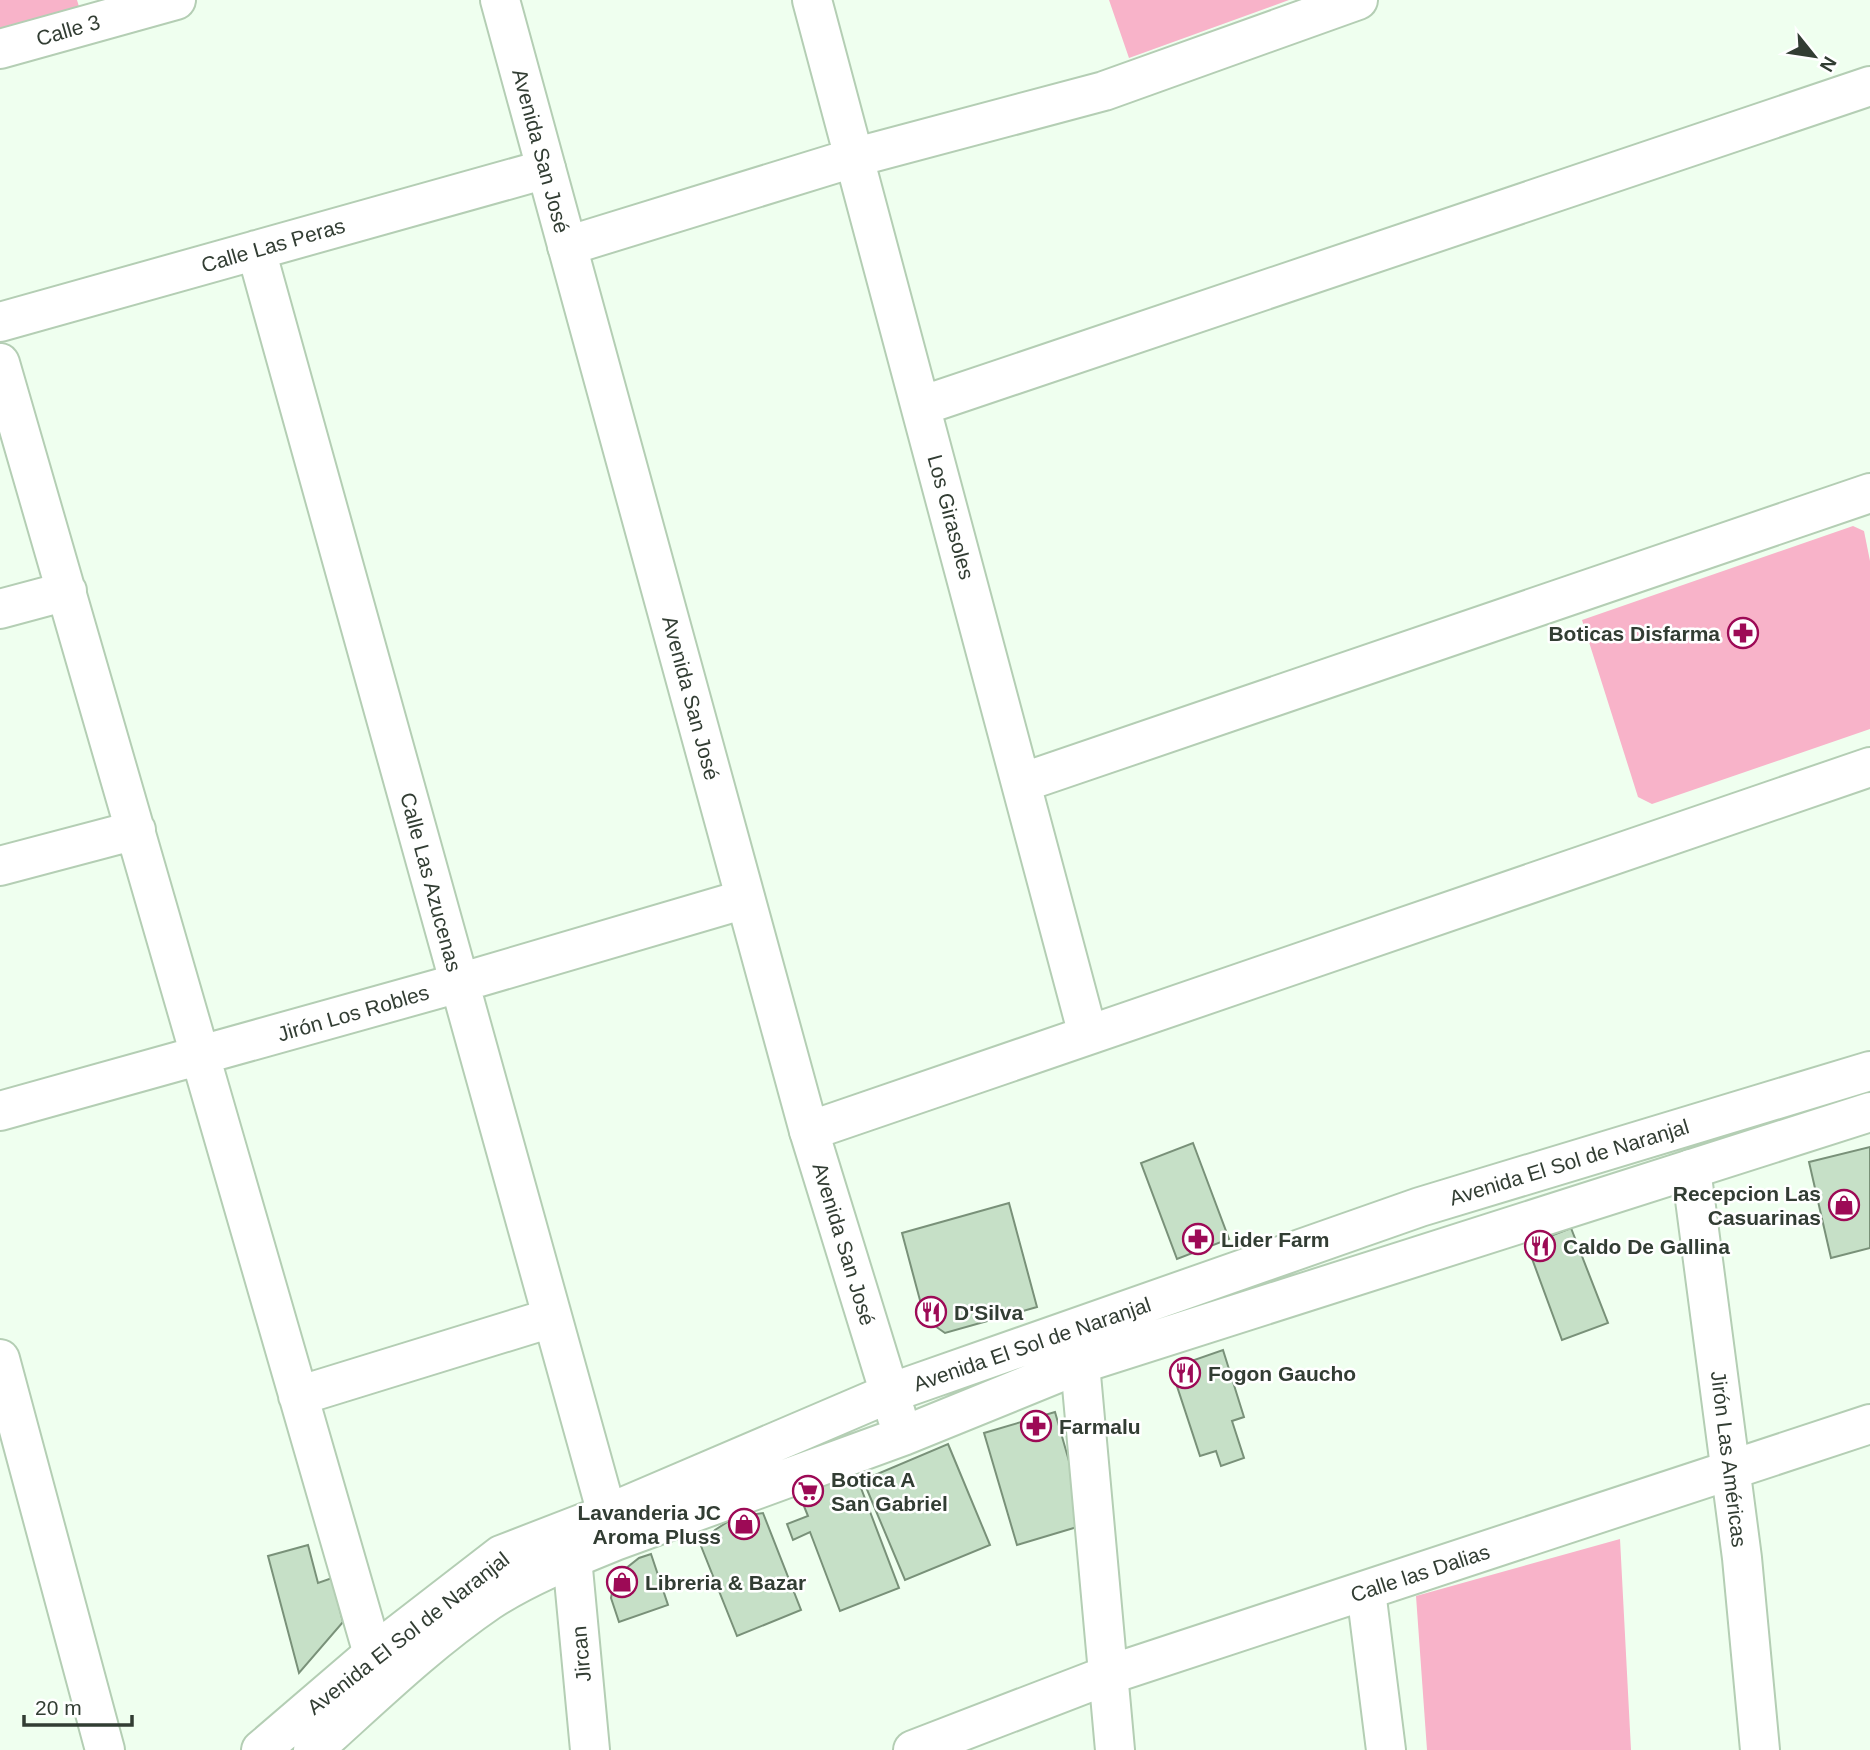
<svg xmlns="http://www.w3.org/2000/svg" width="1870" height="1750" viewBox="0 0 1870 1750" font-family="Arial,sans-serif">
<rect width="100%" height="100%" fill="#efffef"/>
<path fill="#f8b3c9" d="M0,0H77L80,10L0,32Z
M1109,0H1289L1129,58Z
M1853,526L1864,531L1870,561V729L1652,804L1638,797L1582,620Z
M1620,1539L1631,1750H1427L1416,1596Z"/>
<path fill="#c6e0c7" stroke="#799179" stroke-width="2" d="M1193,1143L1229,1239L1177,1259L1141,1163Z
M1870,1147V1248L1831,1258L1809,1162Z
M1009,1203L1037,1307L945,1333L925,1319L902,1233Z
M1571,1228L1608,1323L1562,1340L1527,1245Z
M1223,1350L1244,1417L1232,1421L1244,1458L1221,1466L1216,1451L1200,1456L1171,1368Z
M1055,1412L1087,1524L1017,1545L984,1433Z
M948,1444L990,1545L905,1580L863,1480Z
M853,1467L899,1588L840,1611L810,1532L793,1540L787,1524L808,1516L797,1489Z
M763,1513L801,1610L737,1636L701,1546L715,1530L735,1517Z
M308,1545L318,1583L332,1578L343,1622L299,1673L268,1556Z
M651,1554L668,1605L619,1622L611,1598L615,1577L639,1558Z"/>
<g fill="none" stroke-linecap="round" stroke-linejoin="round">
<g stroke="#b4ceb4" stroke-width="42">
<path id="minor" d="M812,0L1088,1035
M0,49L176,0
M567,246L856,157L1104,91L1358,0
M256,250L607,1514
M0,322L546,169
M0,363L373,1654
M921,406L1870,86
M0,609L67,591
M1021,783L1870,493
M0,866L136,830
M0,1111L459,983L745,899
M809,1131L1870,767
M1691,1169L1742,1558L1760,1750
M0,1359L105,1750
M1080,1364L1115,1750
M298,1396L551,1318
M572,1558L590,1750
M1366,1591L1386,1750
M913,1750L1108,1675L1870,1424"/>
</g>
<g stroke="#b4ceb4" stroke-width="42">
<path id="tertiary" d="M500,0L809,1131L897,1417
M261,1750L373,1654L501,1555L607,1514L890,1393L1420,1207L1870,1071
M313,1750C370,1699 426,1644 489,1601C527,1576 573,1558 615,1541L903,1436L1080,1364L1870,1112"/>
</g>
<use href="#minor" stroke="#fff" stroke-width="38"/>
<use href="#tertiary" stroke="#fff" stroke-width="38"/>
</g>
<defs>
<g id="pharmacy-ring" transform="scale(1.575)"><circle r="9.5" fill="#fff" stroke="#9d0a56" stroke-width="1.5"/><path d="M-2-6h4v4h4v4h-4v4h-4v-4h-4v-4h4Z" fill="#9d0a56"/></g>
<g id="shop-ring" transform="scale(1.575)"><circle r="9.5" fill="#fff" stroke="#9d0a56" stroke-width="1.5"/><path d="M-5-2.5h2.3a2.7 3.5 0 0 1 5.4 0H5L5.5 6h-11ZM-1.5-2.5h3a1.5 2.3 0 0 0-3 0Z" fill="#9d0a56"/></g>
<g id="restaurant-ring" transform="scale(1.575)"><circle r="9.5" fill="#fff" stroke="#9d0a56" stroke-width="1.5"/><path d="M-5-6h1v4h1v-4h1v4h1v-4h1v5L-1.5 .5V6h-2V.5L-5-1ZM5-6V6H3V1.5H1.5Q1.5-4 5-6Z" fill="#9d0a56"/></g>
<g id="supermarket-ring" transform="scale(1.575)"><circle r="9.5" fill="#fff" stroke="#9d0a56" stroke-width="1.5"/><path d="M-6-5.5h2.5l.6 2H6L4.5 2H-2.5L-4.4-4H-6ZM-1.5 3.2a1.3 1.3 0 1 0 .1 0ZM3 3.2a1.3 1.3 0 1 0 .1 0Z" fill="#9d0a56"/></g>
</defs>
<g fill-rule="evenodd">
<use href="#pharmacy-ring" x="1743" y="633"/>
<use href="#shop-ring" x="1844" y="1205"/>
<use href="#pharmacy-ring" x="1198" y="1239"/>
<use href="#restaurant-ring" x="1540" y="1246"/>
<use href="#restaurant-ring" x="931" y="1312"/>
<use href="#restaurant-ring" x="1185" y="1373"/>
<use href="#pharmacy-ring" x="1036" y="1426"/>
<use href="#supermarket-ring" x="808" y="1491"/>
<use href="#shop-ring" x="744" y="1524"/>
<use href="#shop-ring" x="622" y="1582"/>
</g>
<g text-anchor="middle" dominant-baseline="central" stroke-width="5" stroke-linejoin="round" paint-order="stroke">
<g font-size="21" fill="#323d33" stroke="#fff">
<text transform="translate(68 30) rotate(-16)">Calle 3</text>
<text transform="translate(541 151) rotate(75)">Avenida San José</text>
<text transform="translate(273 245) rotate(-16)">Calle Las Peras</text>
<text transform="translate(951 517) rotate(75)">Los Girasoles</text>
<text transform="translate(691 698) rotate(75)">Avenida San José</text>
<text transform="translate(431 882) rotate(75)">Calle Las Azucenas</text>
<text transform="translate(353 1013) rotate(-16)">Jirón Los Robles</text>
<text transform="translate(1569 1162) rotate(-17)">Avenida El Sol de Naranjal</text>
<text transform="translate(844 1244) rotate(73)">Avenida San José</text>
<text transform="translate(1032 1344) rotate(-19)">Avenida El Sol de Naranjal</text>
<text transform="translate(1729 1459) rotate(83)">Jirón Las Américas</text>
<text transform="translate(1420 1573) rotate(-18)">Calle las Dalias</text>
<text transform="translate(408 1633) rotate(-38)">Avenida El Sol de Naranjal</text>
<text transform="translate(581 1654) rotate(-95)">Jircan</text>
</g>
<g font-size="21" font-weight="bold" fill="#323d33" stroke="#fff" text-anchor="start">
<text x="1720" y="633" text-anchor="end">Boticas Disfarma</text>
<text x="1821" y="1193" text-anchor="end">Recepcion Las<tspan x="1821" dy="24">Casuarinas</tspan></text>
<text x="1221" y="1239">Lider Farm</text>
<text x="1563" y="1246">Caldo De Gallina</text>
<text x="954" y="1312">D'Silva</text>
<text x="1208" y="1373">Fogon Gaucho</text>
<text x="1059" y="1426">Farmalu</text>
<text x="831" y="1479">Botica A<tspan x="831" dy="24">San Gabriel</tspan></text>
<text x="721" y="1512" text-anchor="end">Lavanderia JC<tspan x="721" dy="24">Aroma Pluss</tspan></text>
<text x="645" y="1582">Libreria &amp; Bazar</text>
</g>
</g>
<g transform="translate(1814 56) rotate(120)" stroke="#ffffff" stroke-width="5" paint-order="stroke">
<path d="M0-5L12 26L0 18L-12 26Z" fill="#323d33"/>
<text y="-10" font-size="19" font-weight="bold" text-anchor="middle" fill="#323d33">N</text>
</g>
<path d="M24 1715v10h108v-10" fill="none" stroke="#323d33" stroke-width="3.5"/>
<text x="35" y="1715" font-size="21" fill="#323d33" stroke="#ffffff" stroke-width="5" paint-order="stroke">20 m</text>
</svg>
